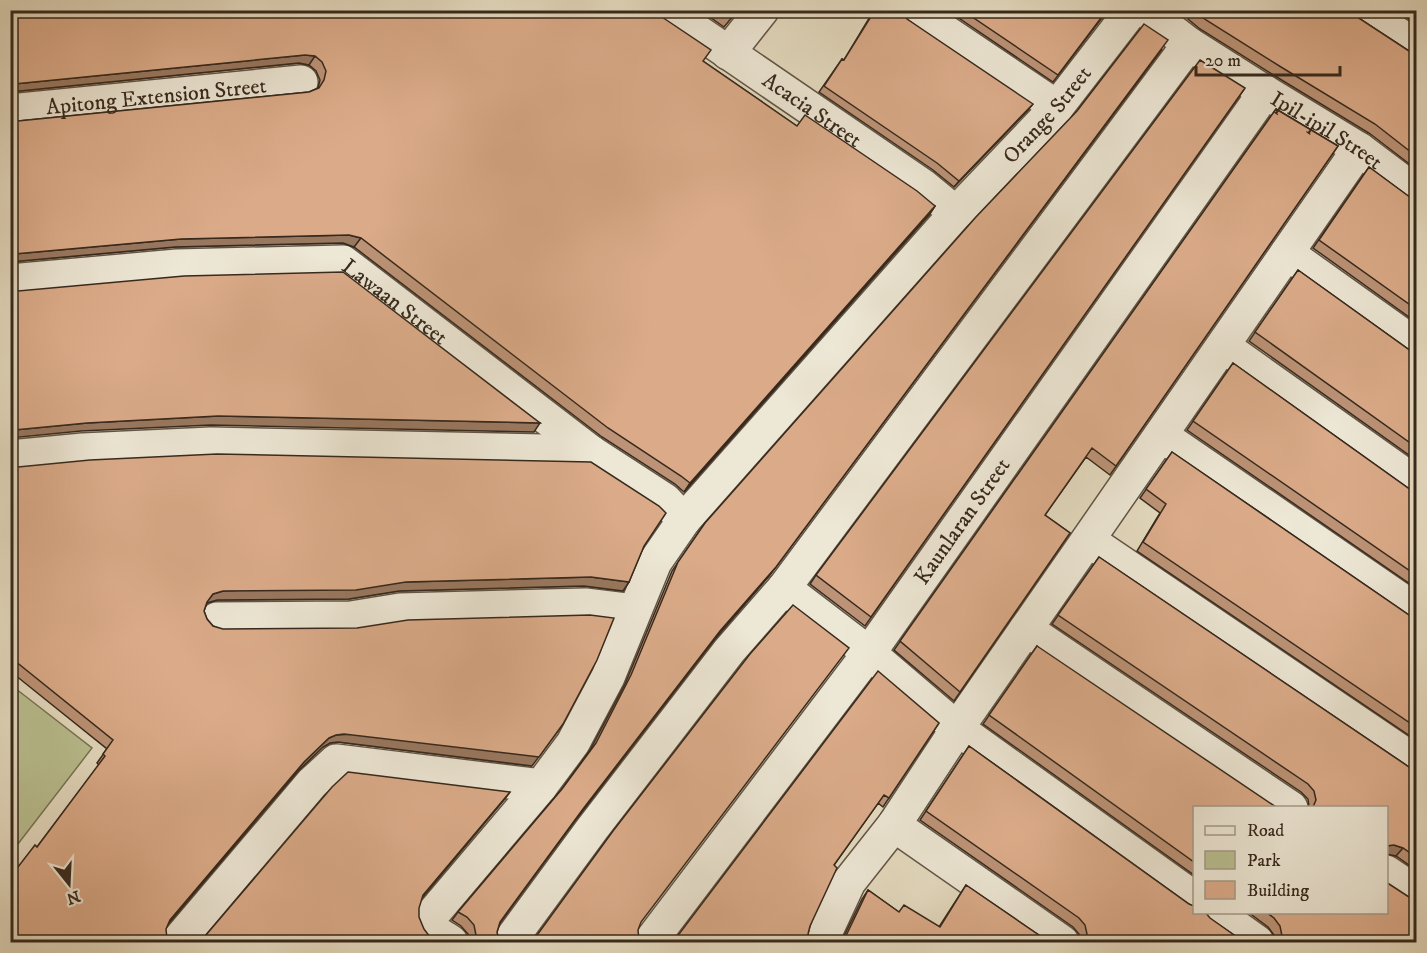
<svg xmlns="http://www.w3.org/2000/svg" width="1427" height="953" viewBox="0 0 1427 953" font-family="'IM FELL DW Pica',serif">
<rect width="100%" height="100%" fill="#e4dabf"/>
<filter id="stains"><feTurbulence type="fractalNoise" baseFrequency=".00333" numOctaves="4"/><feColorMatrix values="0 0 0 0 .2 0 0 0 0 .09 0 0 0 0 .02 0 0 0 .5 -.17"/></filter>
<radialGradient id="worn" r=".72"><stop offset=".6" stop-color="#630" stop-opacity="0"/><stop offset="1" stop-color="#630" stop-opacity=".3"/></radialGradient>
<path fill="#b9be8f" stroke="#787456" stroke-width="1.5" d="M11,685L92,748L11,853H10Z"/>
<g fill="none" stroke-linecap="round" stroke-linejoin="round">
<g stroke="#625546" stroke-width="36">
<g id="minor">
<path id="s1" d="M666,10L922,185L956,213"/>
<path d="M913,10L1057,107"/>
<path id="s2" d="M1145,10L1189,44L1265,92L1359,149L1416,192"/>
<path d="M1361,10L1416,46"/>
<path d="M728,53L762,10"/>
<path id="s3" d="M10,111L301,82"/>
<path d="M1287,253L1416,345"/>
<path id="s4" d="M10,281L177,266L343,262L591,452L665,500L684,520"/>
<path d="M1223,346L1416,483"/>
<path d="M1161,435L1416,610"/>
<path d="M10,457L83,450L211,444L591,452"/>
<path d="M1088,540L1416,762"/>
<path d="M784,588L869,653L958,729L1194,898"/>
<path d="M217,619L351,618L400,610L585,605L634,611"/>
<path d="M1026,629L1291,808"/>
<path d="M894,825L1062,942"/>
<path d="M1386,872L1416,892"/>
<path d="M1215,912L1257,942"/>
<path d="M178,941L312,783L336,761L541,786"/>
<path id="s5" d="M451,942C439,934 431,932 431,916L541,786L573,743L608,677L655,562L684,520L956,213L1057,107L1132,10"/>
<path d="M509,942L592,829L729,651L784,588L1189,44"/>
<path id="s6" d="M650,942L869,653L1265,92"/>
<path d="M821,942L849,882L894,825L967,714L1359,149"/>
</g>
</g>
<use href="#minor" stroke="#ede7d5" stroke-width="33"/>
</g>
<path fill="#bc9376" stroke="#37291d" stroke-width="1.5" d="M700,10H738L724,27Z
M874,10H901L907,19L1028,110L954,187L933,170L819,92L842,59L844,60Z
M947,10H1108L1053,82Z
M1194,10H1351L1357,17L1412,53L1416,54V169L1369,133L1275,76L1200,29L1188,19Z
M1396,10H1416V24Z
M662,17L703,61L797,126L935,206L929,215L684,492L675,484L602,437L354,247L343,243L175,247L10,262V119L18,121L309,92L318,88L320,80L316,71L309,65L299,63L10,92Z
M1162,49L769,576L714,640L577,818L500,923L497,932L499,942H469L468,934L461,926L452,920L458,912L562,789L590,750L625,684L672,571L705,523Z
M1245,88L865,626L810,584L816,575Z
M1276,109L1338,146L1110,475L1086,457L1045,515L1070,533L954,701L894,650Z
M1369,167L1411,198L1416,201V322L1313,248Z
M1298,270L1411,351L1416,353V460L1249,341Z
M1233,363L1411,490L1416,491V588L1187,430Z
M1172,452L1412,617L1416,618V740L1137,551L1160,513L1140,498Z
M10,466L644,546L629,582L623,591L584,586L399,591L349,599L217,600L207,603L204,611L207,619L213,626L532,766L338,742L330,743L323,747L298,771L168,923L18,867L37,847L99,765L97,763L107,749L10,671Z
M1099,557L1412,769L1416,770V870L1396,856L1388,853L1386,807H1309L1308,799L1301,792L1052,624Z
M1037,646L1194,807V875L983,724Z
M939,723L883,807L878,803L834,865L810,926L808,934L673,942Z
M969,746L1189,904L1244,942H1081L1079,934L1073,927L920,820Z
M966,885L1049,942H841L862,899L868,890L899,912L939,927Z
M1248,912H1386L1416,942H1275L1274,935L1268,927Z"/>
<path fill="#997860" stroke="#37291d" stroke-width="1.5" d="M1162,49L769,576L714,640L577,818Z
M305,55L315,56L309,65L299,63L10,92V85L14,84Z
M1033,104L1028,110L954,187L959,181Z
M935,206L929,215L684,492L690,483Z
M349,235L361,238L354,247L343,243L175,247L10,262V255L14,254L181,239Z
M218,416L540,423L534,432L211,425L81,431L10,438V431L14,430L87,423Z
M591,577L629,582L623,591L584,586L399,591L349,599L217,600L207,603L200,610L213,594L223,591L406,582Z
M563,724L532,766L338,742L330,743L323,747L298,771L164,929L170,920L304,762L329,738L336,735Z
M510,792L504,800L417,904L423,895Z
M1394,845L1403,848L1396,856L1386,854V846Z"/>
<path fill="#dbab89" stroke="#37291d" stroke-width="1.5" d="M10,10H656L662,17L711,50L703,61L797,126L805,115L917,191L935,206L690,483L681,476L608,428L361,238L349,235L181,239L14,254L10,255V119L18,121L309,92L319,88L324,80L326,71L322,62L315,56L305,55L14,84L10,85Z
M719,10H737L731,18Z
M875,10H901L907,19L1033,104L959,181L937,163L824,86L842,59L844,60Z
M962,10H1107L1058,75Z
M1351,10L1357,17L1412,53L1416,54V156L1375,124L1281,67L1206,20L1194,11Z
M1144,24L1168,40L776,567L720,631L583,809L500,922L497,932L499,942H473L476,935L474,925L467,917L458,912L562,789L596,743L631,675L678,562L705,523L976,217L1077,111Z
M1200,60L1245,88L871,617L816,575Z
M1276,109L1338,146L1116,466L1092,448L1045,515L1070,533L960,692L900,641Z
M1369,167L1411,198L1416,201V309L1319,240Z
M1298,270L1411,351L1416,353V447L1255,332Z
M343,272L540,423L218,416L87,423L14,430L10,431V289L18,291L184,276Z
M1233,363L1411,490L1416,491V575L1193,421Z
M1172,452L1412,617L1416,618V727L1143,542L1166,504L1146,489Z
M217,454L591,462L659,506L666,513L644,546L629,582L591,577L406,582L356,590L223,591L213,594L207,602L204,611L207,619L213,626L223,629L357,628L408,620L590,615L614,618L597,660L563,724L539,757L344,734L336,735L329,738L304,762L170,920L166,929L167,939L169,942H10V861L18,867L35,845L37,847L105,756L103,754L113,740L15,661L10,666V466L18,467L90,460Z
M1099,557L1412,769L1416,770V857L1403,848L1394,845L1386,846V807H1313L1316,800L1314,791L1308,784L1058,615Z
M793,605L849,648L641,922L638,930L639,940L641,942H532L613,831L750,654Z
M1037,646L1276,807H1194V862L989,715Z
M878,671L939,723L889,798L884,795L834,865L837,868L810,926L808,934L811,942H673Z
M969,746L1189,904L1194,906V912H1205L1210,918L1244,942H1084L1087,934L1085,925L1079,918L926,811Z
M348,772L510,792L423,895L419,908V917L424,929L430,937L437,942H200L332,787Z
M1386,882L1412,899L1416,900V942H1279L1282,936L1280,926L1274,918L1266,912H1386Z
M966,885L1049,942H843L868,890L899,912L904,905L940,927Z"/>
<g text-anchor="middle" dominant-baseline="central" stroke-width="4.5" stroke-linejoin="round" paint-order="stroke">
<g font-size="22" fill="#37291d" stroke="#ede7d5">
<text stroke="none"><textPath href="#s3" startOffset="147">Apitong Extension Street</textPath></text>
<text stroke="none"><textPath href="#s1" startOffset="177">Acacia Street</textPath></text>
<text stroke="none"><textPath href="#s5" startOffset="1053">Orange Street</textPath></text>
<text stroke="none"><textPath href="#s2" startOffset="218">Ipil-ipil Street</textPath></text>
<text stroke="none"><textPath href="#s4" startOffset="399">Lawaan Street</textPath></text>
<text stroke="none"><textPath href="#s6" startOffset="524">Kaunlaran Street</textPath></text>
</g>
</g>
<rect width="1427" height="953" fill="none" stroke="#e4dabf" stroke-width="36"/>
<rect x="12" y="12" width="1403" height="929" fill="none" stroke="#37291d" stroke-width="3"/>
<rect x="18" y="18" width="1391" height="917" fill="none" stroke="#37291d" stroke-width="1.5"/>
<rect x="1193" y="806" width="195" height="108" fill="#ede7d5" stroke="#a49b8b" stroke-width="1.5"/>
<rect x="1205" y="826" width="30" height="9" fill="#ede7d5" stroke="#a49b8b" stroke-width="1.5"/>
<text x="1247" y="836" font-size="18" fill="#37291d">Road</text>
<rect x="1205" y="851" width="30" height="18" fill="#b9be8f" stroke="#a49b8b" stroke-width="1.5"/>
<text x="1247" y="866" font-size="18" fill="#37291d">Park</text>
<rect x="1205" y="881" width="30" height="18" fill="#dbab89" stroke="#a49b8b" stroke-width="1.5"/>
<text x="1247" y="896" font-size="18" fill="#37291d">Building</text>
<g transform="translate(69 884) rotate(162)" stroke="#ede7d5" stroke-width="4.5" paint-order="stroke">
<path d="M0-4.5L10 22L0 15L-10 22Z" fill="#37291d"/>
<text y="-9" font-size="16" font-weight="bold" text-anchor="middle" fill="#37291d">N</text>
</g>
<path d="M1196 66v9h144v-9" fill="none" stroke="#37291d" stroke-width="3"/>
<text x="1205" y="66" font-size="18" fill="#37291d" stroke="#ede7d5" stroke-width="4.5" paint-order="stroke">20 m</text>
<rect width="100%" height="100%" filter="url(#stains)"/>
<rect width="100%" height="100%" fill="url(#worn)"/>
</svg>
